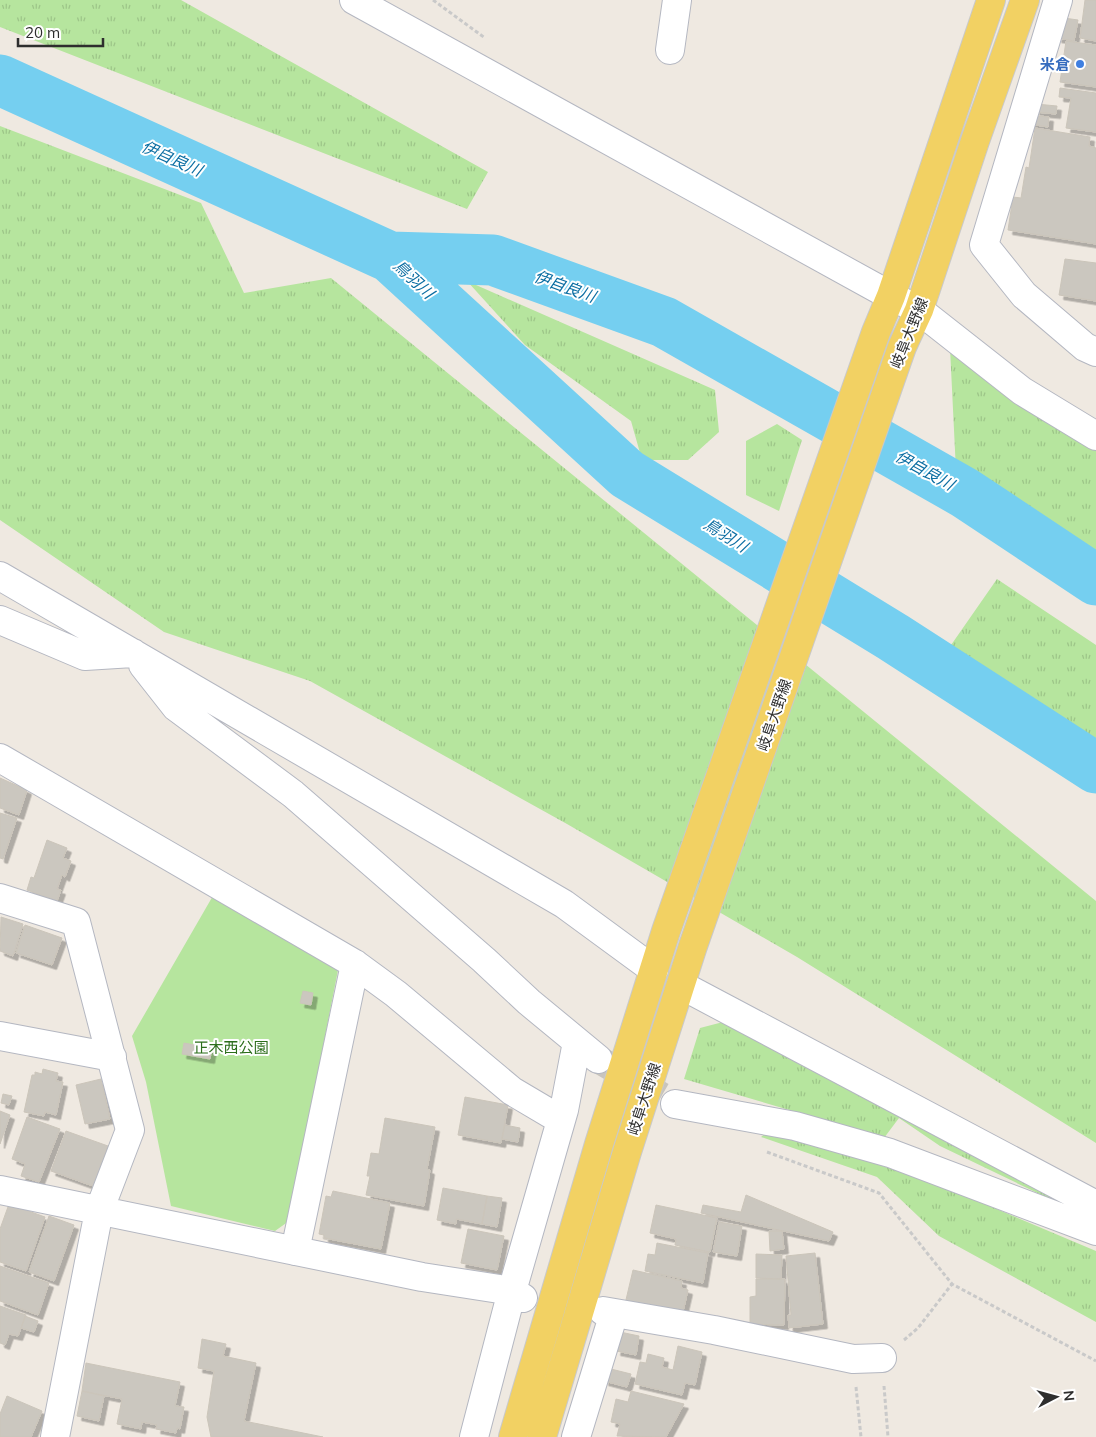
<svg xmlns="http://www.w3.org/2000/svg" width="1096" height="1437" viewBox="0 0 1096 1437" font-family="Mulish,'Noto Sans JP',sans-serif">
<defs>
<pattern id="grass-tufts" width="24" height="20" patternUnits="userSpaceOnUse" patternTransform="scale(1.25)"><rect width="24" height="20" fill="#b6e59e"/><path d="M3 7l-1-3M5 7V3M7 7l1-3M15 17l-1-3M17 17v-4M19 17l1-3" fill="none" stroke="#9dc588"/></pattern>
<filter id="shadow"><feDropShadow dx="4.5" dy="4.5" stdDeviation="0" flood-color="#0004"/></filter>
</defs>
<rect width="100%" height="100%" fill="#efe9e1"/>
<path fill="url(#grass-tufts)" d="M0,0H181L488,172L467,209L0,27Z
M0,126L201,203L244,293L331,278L1096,901V1143L797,957L567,824L310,681L164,632L0,520Z
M467,281L715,390L719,432L688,460H642L631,421L525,345Z
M950,348L1096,441V558L956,471Z
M777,424L802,440L779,511L746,495V441Z
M997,579L1096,645V766L942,658Z
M723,1022L1055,1187L1052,1200L940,1146L899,1118L884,1138L684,1079L700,1028Z
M767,1132L840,1151L954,1191L1096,1251V1322L939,1236L877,1177L761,1137Z"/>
<path fill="#b6e59e" d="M214,894L338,970L289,1221L275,1231L171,1206L146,1082L132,1036Z"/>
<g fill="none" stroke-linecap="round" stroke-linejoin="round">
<path stroke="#75cff0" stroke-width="51" d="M0,80L390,257L493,260L664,322L965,493L1096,580
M390,257L627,474L893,637L1096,768"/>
</g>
<path fill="#cbc7bf" stroke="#cbc5ba" filter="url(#shadow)" d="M1085,0H1096V41L1080,38Z
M1064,18L1078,20L1074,41L1057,38Z
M1066,41L1096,45V87L1060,82Z
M1060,88L1096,93V132L1066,128L1071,98L1059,97Z
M1036,104L1057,106L1056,114L1035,112Z
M1030,115L1049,117L1048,127L1029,124Z
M1035,128L1090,137L1089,146L1096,148V244L1008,230L1013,197L1021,198L1026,167L1029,168Z
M1065,259L1096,263V301L1059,295Z
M0,778L27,790L19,815L0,808Z
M0,813L17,818L3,859L0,858Z
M47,840L67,848L63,858L71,861L65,877L62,875L57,889L61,890L57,901L27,890L31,877L34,878Z
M1,917L23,924L13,956L0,951Z
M25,925L62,938L52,965L16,953Z
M303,991L313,993L311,1005L300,1003Z
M184,1043L212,1048L210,1059L182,1054Z
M43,1069L58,1073L56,1081L63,1082L56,1115L45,1112L44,1116L24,1112L32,1075H35V1072L42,1074Z
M101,1079L110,1119L85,1124L76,1085Z
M3,1094L12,1096L9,1105L1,1103Z
M465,1097L508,1105L501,1143L458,1135Z
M0,1111L10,1115L0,1144Z
M27,1117L60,1129L39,1182L21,1176L25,1164L12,1159Z
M385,1118L435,1127L427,1169L430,1170L424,1206L366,1195L370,1176H367L371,1153L379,1154Z
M505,1125L520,1128L518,1142L502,1139Z
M66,1131L108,1146L93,1186L51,1171Z
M443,1188L487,1196L482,1224L456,1219V1224L437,1220Z
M333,1191L390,1203L381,1249L324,1238V1235L319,1234L326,1196L331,1197Z
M746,1195L833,1232L829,1241L701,1213L703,1205L741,1212Z
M487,1196L502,1198L497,1227L482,1224Z
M9,1204L45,1217L26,1271L0,1262V1229Z
M656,1205L717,1218L710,1252L675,1245L676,1239L650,1233Z
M49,1216L74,1225L54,1281L29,1272Z
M719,1222L742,1226L737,1256L713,1252Z
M468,1229L504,1236L497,1270L461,1263Z
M769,1231H782L784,1249L770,1251Z
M657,1243L708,1253L703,1283L645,1271L648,1254L655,1255Z
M815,1253L823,1324L789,1328L788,1315H791L786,1256Z
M756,1254L782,1255L781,1279L756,1278Z
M0,1266L49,1283L38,1315L0,1301Z
M633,1270L682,1281L681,1288L688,1290L682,1316L625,1304Z
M756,1279H785L784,1325L750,1324V1297L756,1296Z
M0,1306L26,1315L18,1336L9,1334L5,1345L0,1343Z
M25,1316L38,1321L34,1332L21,1328Z
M620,1332L639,1336L636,1355L616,1351Z
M202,1339L226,1344L223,1356L256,1363L244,1421L323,1437H211L207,1417L214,1371L198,1368Z
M678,1346L702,1352L695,1385L685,1383L682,1395L635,1384L640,1362L646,1363L648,1354L664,1358L662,1367L673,1370Z
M86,1363L180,1382L175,1406L184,1407L180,1429L177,1428L176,1433L156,1429L157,1425L142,1422L141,1429L117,1424L122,1399L82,1391Z
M607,1368L631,1374L627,1387L604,1381Z
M82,1391L104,1396L99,1421L77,1416Z
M631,1391L684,1404L666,1437L617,1436L620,1424L611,1422L616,1399L628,1402Z
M7,1396L42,1411L31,1437H0V1414Z"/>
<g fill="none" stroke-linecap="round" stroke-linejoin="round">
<path stroke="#c8c4bd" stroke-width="28" stroke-dasharray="28 14" stroke-linecap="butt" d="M601,1061L675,1104"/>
<g stroke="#b4b7c1" stroke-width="30">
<path id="minor" d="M354,0L891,296L919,310L1022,391L1096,436
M1058,0L984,245L1024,295L1085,347L1096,352
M670,50L677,0
M0,576L564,904L654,970
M0,620L85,656L133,653
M143,665L176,707L293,794L484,960L529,1002L598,1059
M0,758L355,964L396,994L512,1091L561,1120
M0,898L76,922L130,1130L99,1211L55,1437
M681,985L1096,1205
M0,1036L112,1057
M675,1104L795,1126L890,1153L1096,1231
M0,1190L422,1277L512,1291L523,1298
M295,1251L355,964
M603,1311L714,1330L853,1359L882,1358
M474,1437L512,1291L564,1110L577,1042
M576,1437L614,1313"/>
</g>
<g stroke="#c9c9c9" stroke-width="30">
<path id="major" d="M513,1437L599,1144L666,931L876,332L891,296L991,0
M542,1437L627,1152L693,946L902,347L919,310L975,141L1025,0"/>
</g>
<path stroke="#c9c9c9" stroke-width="3" stroke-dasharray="4 2.5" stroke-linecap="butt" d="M433,0L485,38
M767,1152L879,1193L952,1284L1096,1361
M904,1340L918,1328L952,1284
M884,1386L888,1437
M856,1387L861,1437"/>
<use href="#minor" stroke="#fff" stroke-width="28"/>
<use href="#major" stroke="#f2d163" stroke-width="28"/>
</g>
<circle fill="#3f7fe0" stroke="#fff" stroke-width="2" cx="1080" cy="64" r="5"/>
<g text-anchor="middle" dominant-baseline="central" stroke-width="4" stroke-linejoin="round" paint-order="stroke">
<g font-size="15" font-weight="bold" fill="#366cbe" stroke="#fff" text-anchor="end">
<text x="1070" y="64">米倉</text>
</g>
<g font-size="15" fill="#2e2e2e" stroke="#fff">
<text transform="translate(909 333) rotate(-68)">岐阜大野線</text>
<text transform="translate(774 715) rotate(-71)">岐阜大野線</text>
<text transform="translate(644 1099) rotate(-72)">岐阜大野線</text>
</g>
<g font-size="15" fill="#2c6e1b" stroke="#fff">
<text x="231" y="1047">正木西公園</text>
</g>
<g font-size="16" font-style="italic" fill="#0d6fa3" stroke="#fff">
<text transform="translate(172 158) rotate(24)">伊自良川</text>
<text transform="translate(414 279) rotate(43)">鳥羽川</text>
<text transform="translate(565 286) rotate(20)">伊自良川</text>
<text transform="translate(925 470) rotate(29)">伊自良川</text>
<text transform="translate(726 535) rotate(32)">鳥羽川</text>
</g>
</g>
<g transform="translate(1056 1397) rotate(84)" stroke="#ffffff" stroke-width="4" paint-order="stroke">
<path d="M0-4L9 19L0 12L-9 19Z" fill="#2e2e2e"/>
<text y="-8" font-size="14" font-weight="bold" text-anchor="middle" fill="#2e2e2e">N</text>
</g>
<path d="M18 38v8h85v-8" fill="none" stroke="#2e2e2e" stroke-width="2.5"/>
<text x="25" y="38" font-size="15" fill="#2e2e2e" stroke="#ffffff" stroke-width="4" paint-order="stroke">20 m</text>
</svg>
